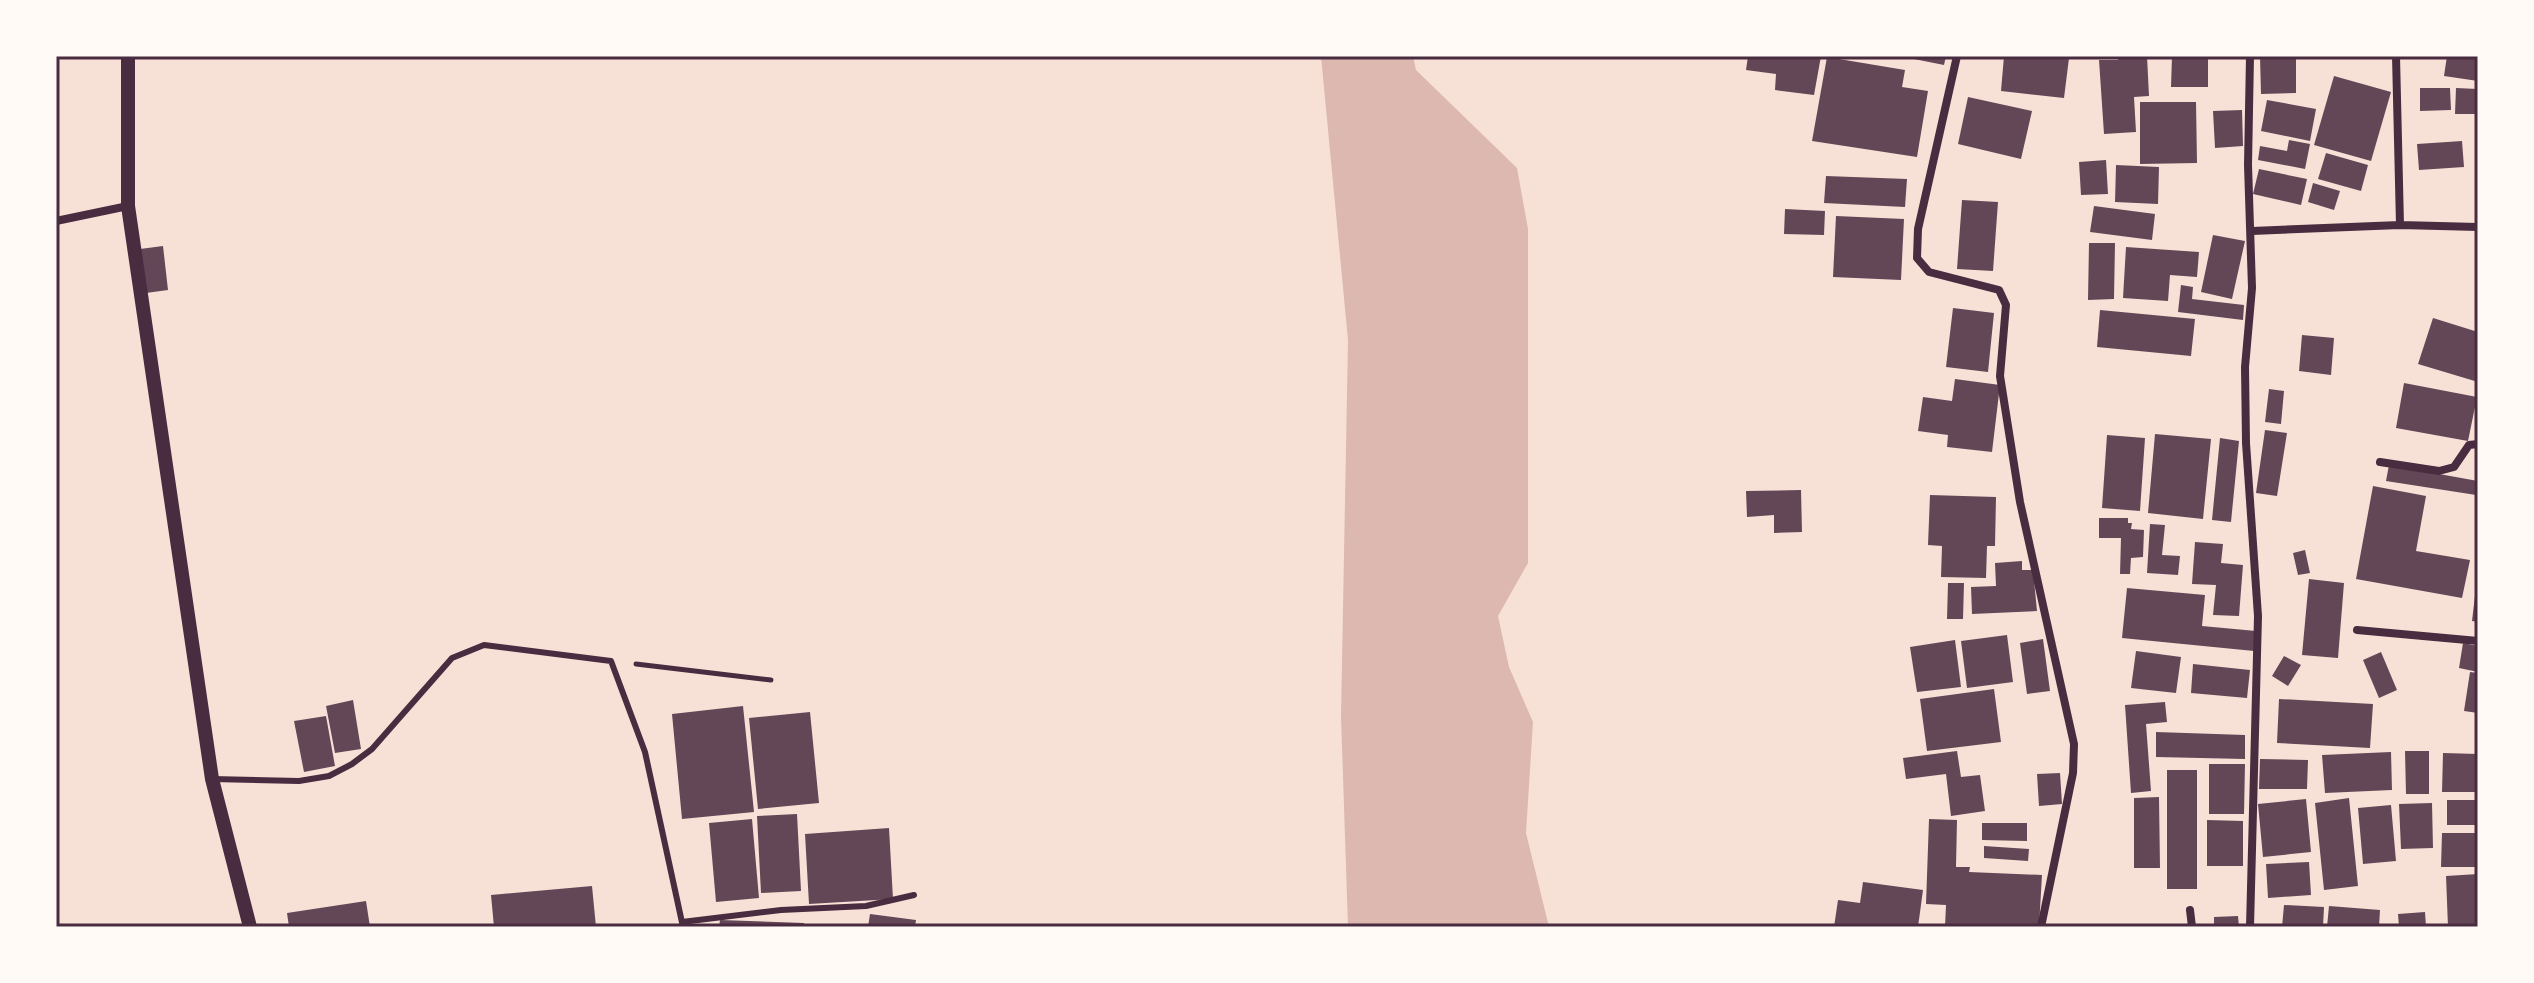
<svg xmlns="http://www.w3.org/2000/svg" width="2534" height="983" viewBox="0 0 2534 983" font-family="'Nunito Sans',sans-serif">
<rect width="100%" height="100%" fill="#f7e1d7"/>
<path fill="#dcb8b0" d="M1321,56H1413L1416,70L1517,168L1528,229V563L1498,616L1509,667L1533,722L1526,833L1549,927H1348L1341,716L1348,340Z"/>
<path fill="#644757" d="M1748,56H1821L1814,95L1775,90L1776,74L1746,70Z
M1899,56H1946L1944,65Z
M2004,56L2069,58L2064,98L2001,91Z
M2118,56H2147L2149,96L2134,97L2136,132L2104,134L2099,60H2118Z
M2172,56H2208V87H2171Z
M2260,56H2296V93L2261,94Z
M2447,56H2478V81L2444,76Z
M1827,57L1905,70L1902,87L1928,91L1917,157L1812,141Z
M2334,76L2391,92L2371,161L2314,145Z
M2420,88H2450L2451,110L2420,111Z
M2456,88L2478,89V114H2455Z
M1968,97L2032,111L2021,159L1958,144Z
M2267,100L2316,109L2310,141L2261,131Z
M2140,102H2196L2197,163L2140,164Z
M2242,110L2243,146L2215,148L2213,111Z
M2289,140L2310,144L2305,169L2258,160L2260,146L2287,151Z
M2462,141L2464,167L2419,170L2417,144Z
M2326,153L2368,165L2361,191L2318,179Z
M2106,160L2108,194L2081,195L2079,162Z
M2116,165L2159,167L2158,204L2115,202Z
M2259,169L2307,179L2301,205L2253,194Z
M1826,176L1907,179L1905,207L1824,203Z
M2313,183L2340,191L2334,210L2308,202Z
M1962,200L1998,202L1993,271L1957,269Z
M2094,206L2155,214L2152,240L2090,232Z
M1785,209L1825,211L1824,235L1784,234Z
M1836,216L1904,219L1901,280L1833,277Z
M2213,235L2245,241L2232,299L2201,292Z
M2089,243H2115L2114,299L2088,300Z
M163,246L168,290L146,293L140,249Z
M2126,247L2199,252L2197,277L2170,275L2168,301L2123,298Z
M2181,285L2193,287L2192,299L2244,305L2243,320L2178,312Z
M1953,308L1994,313L1988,372L1946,367Z
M2100,310L2195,319L2191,356L2097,347Z
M2433,318L2478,332V382L2418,364Z
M2302,335L2334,338L2331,375L2299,371Z
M1955,379L2000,385L1992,452L1947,447L1948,435L1918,431L1923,397L1952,401Z
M2404,383L2477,397L2468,441L2396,428Z
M2269,389L2284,391L2281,424L2265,422Z
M2265,430L2287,433L2277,496L2256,493Z
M2155,434L2211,439L2203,519L2148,513Z
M2107,435L2145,438L2140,511L2102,508Z
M2220,438L2239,441L2231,522L2212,520Z
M2389,465L2478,481L2476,495L2386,481Z
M2373,486L2426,496L2416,551L2470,560L2462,598L2356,579Z
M1801,490L1802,532L1774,533V515L1747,517L1746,491Z
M1930,495L1996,497L1995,546H1987L1986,578L1941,577L1942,546L1928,545Z
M2099,518H2128V523H2132L2131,529L2144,530L2143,557L2131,558L2130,574H2120L2121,538H2099Z
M2150,524L2165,525L2162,555L2180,556L2178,575L2147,573Z
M2195,542L2223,544L2221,563L2243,565L2239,616L2213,615L2216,585L2192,584Z
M2305,550L2310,573L2298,575L2293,553Z
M2022,561V570H2033L2037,611L1972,614L1971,587L1996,586L1995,563Z
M2309,579L2344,583L2338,658L2302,655Z
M1948,583H1964L1963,619H1947Z
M2476,587H2478V622L2472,621Z
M2127,588L2205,595L2202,626L2256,631L2254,651L2122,638Z
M2007,635L2013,682L1967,688L1961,641Z
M2043,639L2050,691L2027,694L2020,643Z
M1955,640L1961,687L1917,692L1910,647Z
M2463,643L2478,646V672L2459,668Z
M2136,651L2181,657L2176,693L2131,688Z
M2381,652L2397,690L2379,698L2363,660Z
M2284,656L2301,665L2288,686L2272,676Z
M2193,664L2250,670L2247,698L2191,693Z
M2470,672L2478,673V713L2464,711Z
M1994,689L2001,742L1927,751L1920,699Z
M2279,699L2373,704L2370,748L2277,743Z
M353,700L361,749L335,753L326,706Z
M2165,702L2167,722L2146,724L2151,791L2131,793L2125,705Z
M743,706L754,812L682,819L672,714Z
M810,712L819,803L758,809L749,718Z
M326,716L335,766L304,772L294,721Z
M2156,732L2245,735V759L2156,757Z
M1957,751L1961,777L1980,775L1985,811L1951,816L1946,774L1906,779L1903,758Z
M2405,751H2429V794H2406Z
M2391,752L2392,790L2325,793L2322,755Z
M2443,753L2478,754V792H2442Z
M2260,759L2308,760L2307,789H2259Z
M2209,764H2245L2244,814H2209Z
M2167,770H2197V889H2167Z
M2060,773L2062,804L2039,806L2037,774Z
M2159,797L2160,868H2134V798Z
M2349,798L2358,886L2324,890L2315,803Z
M2306,799L2311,852L2263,857L2258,804Z
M2447,800H2478V825H2447Z
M2432,803L2433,848L2401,849L2399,804Z
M2391,805L2396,861L2363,864L2358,808Z
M797,814L801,891L761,893L757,816Z
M752,819L759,898L716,902L709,823Z
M1929,819L1957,820L1956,867H1970L1969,872L2042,875L2039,927H1945L1946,905L1926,904Z
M2207,820L2243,821V866H2207Z
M1982,823H2027V841L1982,840Z
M889,828L893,899L809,904L805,834Z
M2442,833H2478V867H2441Z
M1984,846L2029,849L2028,861L1984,858Z
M2309,862L2311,895L2268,898L2266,864Z
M2478,874V926L2448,927L2446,876Z
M1863,882L1923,890L1918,927H1834L1838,900L1860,903Z
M592,886L596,927H494L491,895Z
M366,901L370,927H289L287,913Z
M2284,905L2324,907L2323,927H2282Z
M2329,906L2380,910L2379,927H2327Z
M2425,912L2426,927H2399L2398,914Z
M870,914L916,920L915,927H868Z
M2238,916L2239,927H2214V917Z
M720,920L804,923V927H719Z"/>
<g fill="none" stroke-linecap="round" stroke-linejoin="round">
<path stroke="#4a2c40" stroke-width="5" d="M636,664L771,680"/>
<path stroke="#4a2c40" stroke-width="6" d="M212,779L299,781L329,776L352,764L372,749L452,658L484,645L611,661L645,752L683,927
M682,922L781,910L866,906L914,895"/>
<path stroke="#4a2c40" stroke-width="8" d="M1957,56L1918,229L1917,258L1929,272L1999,290L2006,305L2000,376L2020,502L2074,744L2073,773L2041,927
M2250,56L2248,165L2252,288L2245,367L2246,443L2258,616L2250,927
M2396,56L2400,225
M56,221L128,206
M2252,231L2400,225L2478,227
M2380,462L2439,471L2454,467L2469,445L2478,444
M2357,630L2478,641
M2190,910L2192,927"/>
<path stroke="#4a2c40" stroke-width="14" d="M128,56V206L212,779L250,927"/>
</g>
<rect width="2534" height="983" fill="none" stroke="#fffaf5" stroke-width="116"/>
<rect x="58" y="58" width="2418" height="867" fill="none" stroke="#4a2c40" stroke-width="3"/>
</svg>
